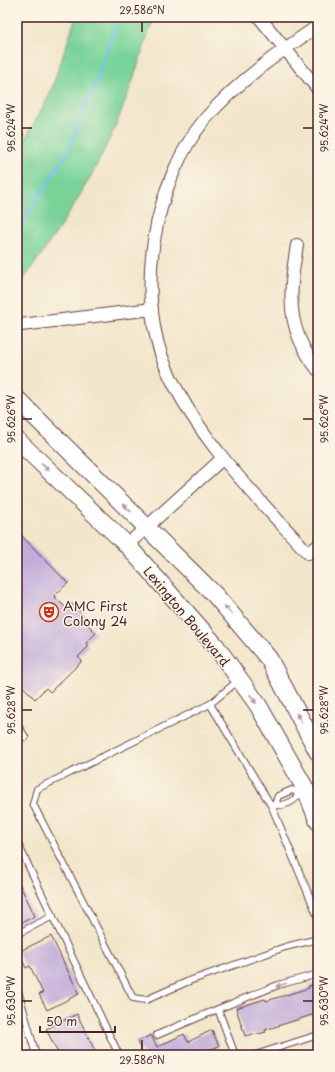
<svg xmlns="http://www.w3.org/2000/svg" width="335" height="1072" viewBox="0 0 335 1072" font-family="'Playpen Sans',sans-serif">
<rect width="100%" height="100%" fill="#fcf5e5"/>
<filter id="ink" filterUnits="userSpaceOnUse"><feTurbulence type="fractalNoise" baseFrequency=".025" numOctaves="2"/><feDisplacementMap in="SourceGraphic" scale="8" xChannelSelector="R" yChannelSelector="G"/><feConvolveMatrix kernelMatrix="1 2 1 2 8 2 1 2 1" color-interpolation-filters="sRGB"/></filter>
<filter id="wash" filterUnits="userSpaceOnUse"><feTurbulence type="fractalNoise" baseFrequency=".012" numOctaves="4" result="noise"/><feDisplacementMap in="SourceGraphic" scale="16" xChannelSelector="R" yChannelSelector="G"/><feGaussianBlur stdDeviation="0.9" result="paint"/><feColorMatrix in="noise" values="0 0 0 0 0 0 0 0 0 0 0 0 0 0 0 0 0 1.4 0 .05"/><feComposite in="paint" operator="in"/></filter>
<g filter="url(#wash)">
<rect width="100%" height="100%" fill="#f2e6ca"/>
<path fill="#79d399" stroke="#627962" d="M76,17H154C140,57 128,99 110,138C85,192 52,241 17,288V154L50,94Z"/>
<g fill="none" stroke-linecap="round" stroke-linejoin="round">
<path stroke="#6dc2e9" stroke-width="3" d="M17,231L67,153L98,76L118,17"/>
</g>
<g id="blocks">
<path fill="#c1acda" d="M17,531L68,583L54,596L67,609L72,604L83,615L81,618L96,633L86,643L89,646L78,657L82,661L50,692L46,688L35,699L17,680Z
M17,879L35,916L17,925Z
M51,936L79,994L47,1010L39,994L43,993L30,966L26,968L18,952Z
M318,983V1013L265,1030L266,1032L254,1035V1034L245,1036L236,1008L265,999L266,1001L309,988V986Z
M77,1014L97,1055H59L46,1029Z
M212,1030L219,1046L197,1055H141L143,1054L137,1042L151,1035L157,1047L184,1034L188,1042Z"/>
</g>
</g>
<g filter="url(#ink)">
<use href="#blocks" fill-opacity="0" stroke="#633d43" stroke-width="1"/>
<g fill="none" stroke-linecap="round" stroke-linejoin="round">
<g stroke="#633d43" stroke-width="8">
<path id="lane" d="M17,20L18,17
M17,127C21,133 20,139 17,145
M239,680L210,704L37,789L33,804L133,998L146,1000L189,981L285,947L318,939
M210,704L272,807
M17,724L25,737
M299,793L292,790L278,796L275,805C285,806 295,802 299,793L305,790
M275,805L272,807L318,917
M17,842L119,1055
M17,934L53,916
M17,987L36,1055
M218,1009L278,985L318,974
M157,1035L218,1009L235,1055
M255,1055L318,1035"/>
</g>
<g stroke="#633d43" stroke-width="14">
<path id="street" d="M259,17L318,89
M318,26C278,53 237,82 206,118C153,181 133,297 168,372C201,443 257,497 308,553L318,546
M297,245C289,294 285,328 318,370
M21,325L152,309
M127,545L222,459"/>
</g>
<g stroke="#633d43" stroke-width="19">
<path id="secondary" d="M17,399L215,595L269,659L318,752
M17,440L127,545L215,645L258,705L306,790L318,821"/>
</g>
<use href="#lane" stroke="#fff" stroke-width="6"/>
<use href="#street" stroke="#fff" stroke-width="12"/>
<use href="#secondary" stroke="#fff" stroke-width="17"/>
</g>
<defs><path id="oneway-solid" d="M-6-.8H1V-3.2L6.5 0L1 3.2V.8H-6Z"/></defs>
<g fill="#ae9aa0">
<use href="#oneway-solid" transform="translate(45 467) rotate(44)"/>
<use href="#oneway-solid" transform="translate(127 508) rotate(-136)"/>
<use href="#oneway-solid" transform="translate(228 610) rotate(-130)"/>
<use href="#oneway-solid" transform="translate(253 699) rotate(55)"/>
<use href="#oneway-solid" transform="translate(299 718) rotate(-119)"/>
<use href="#oneway-solid" transform="translate(281 985) rotate(163)"/>
</g>
</g>
<path fill="none" stroke="#4a1f2b" stroke-width="1.5" d="M142,22V32M22,128H32M303,128H313M22,419H32M303,419H313M22,710H32M303,710H313M22,1001H32M303,1001H313M142,1040V1050"/>
<defs>
<g id="theatre-ring" transform="scale(1)"><circle r="9.5" fill="#fcf5e5" stroke="#c8321e" stroke-width="1.5"/><path d="M-5-5.5Q0-4 5-5.5V0Q5 5 0 6Q-5 5-5 0ZM-3.3-2.5H-1v1.5H-3.3ZM1-2.5H3.3v1.5H1ZM-2.8 1Q0 5.5 2.8 1Z" fill="#c8321e"/></g>
</defs>
<g fill-rule="evenodd">
<use href="#theatre-ring" x="49" y="612"/>
</g>
<g text-anchor="middle" dominant-baseline="central" stroke-width="3" stroke-linejoin="round" paint-order="stroke">
<g font-size="13" fill="#4a1f2b" stroke="#fcf5e5" text-anchor="start">
<text x="63" y="605">AMC First<tspan x="63" dy="15">Colony 24</tspan></text>
</g>
<g font-size="13" fill="#4a1f2b" stroke="#fcf5e5">
<text transform="translate(187 616) rotate(50)">Lexington Boulevard</text>
</g>
</g>
<rect width="335" height="1072" fill="none" stroke="#fcf5e5" stroke-width="44"/>
<path d="M40 1026v6h75v-6" fill="none" stroke="#4a1f2b" stroke-width="2"/>
<text x="46" y="1026" font-size="12" fill="#4a1f2b" stroke="#fcf5e5" stroke-width="3" paint-order="stroke">50 m</text>
<rect x="22" y="22" width="291" height="1028" fill="none" stroke="#4a1f2b" stroke-width="1.5"/>
<g font-size="10" text-anchor="middle" fill="#4a1f2b">
<text x="142" y="14">29.586°N</text>
<text transform="translate(324 128) rotate(-90)" y="4">95.624°W</text>
<text transform="translate(11 128) rotate(-90)" y="4">95.624°W</text>
<text transform="translate(324 419) rotate(-90)" y="4">95.626°W</text>
<text transform="translate(11 419) rotate(-90)" y="4">95.626°W</text>
<text transform="translate(11 710) rotate(-90)" y="4">95.628°W</text>
<text transform="translate(324 710) rotate(-90)" y="4">95.628°W</text>
<text transform="translate(11 1001) rotate(-90)" y="4">95.630°W</text>
<text transform="translate(324 1001) rotate(-90)" y="4">95.630°W</text>
<text x="142" y="1064">29.586°N</text>
</g>
</svg>
